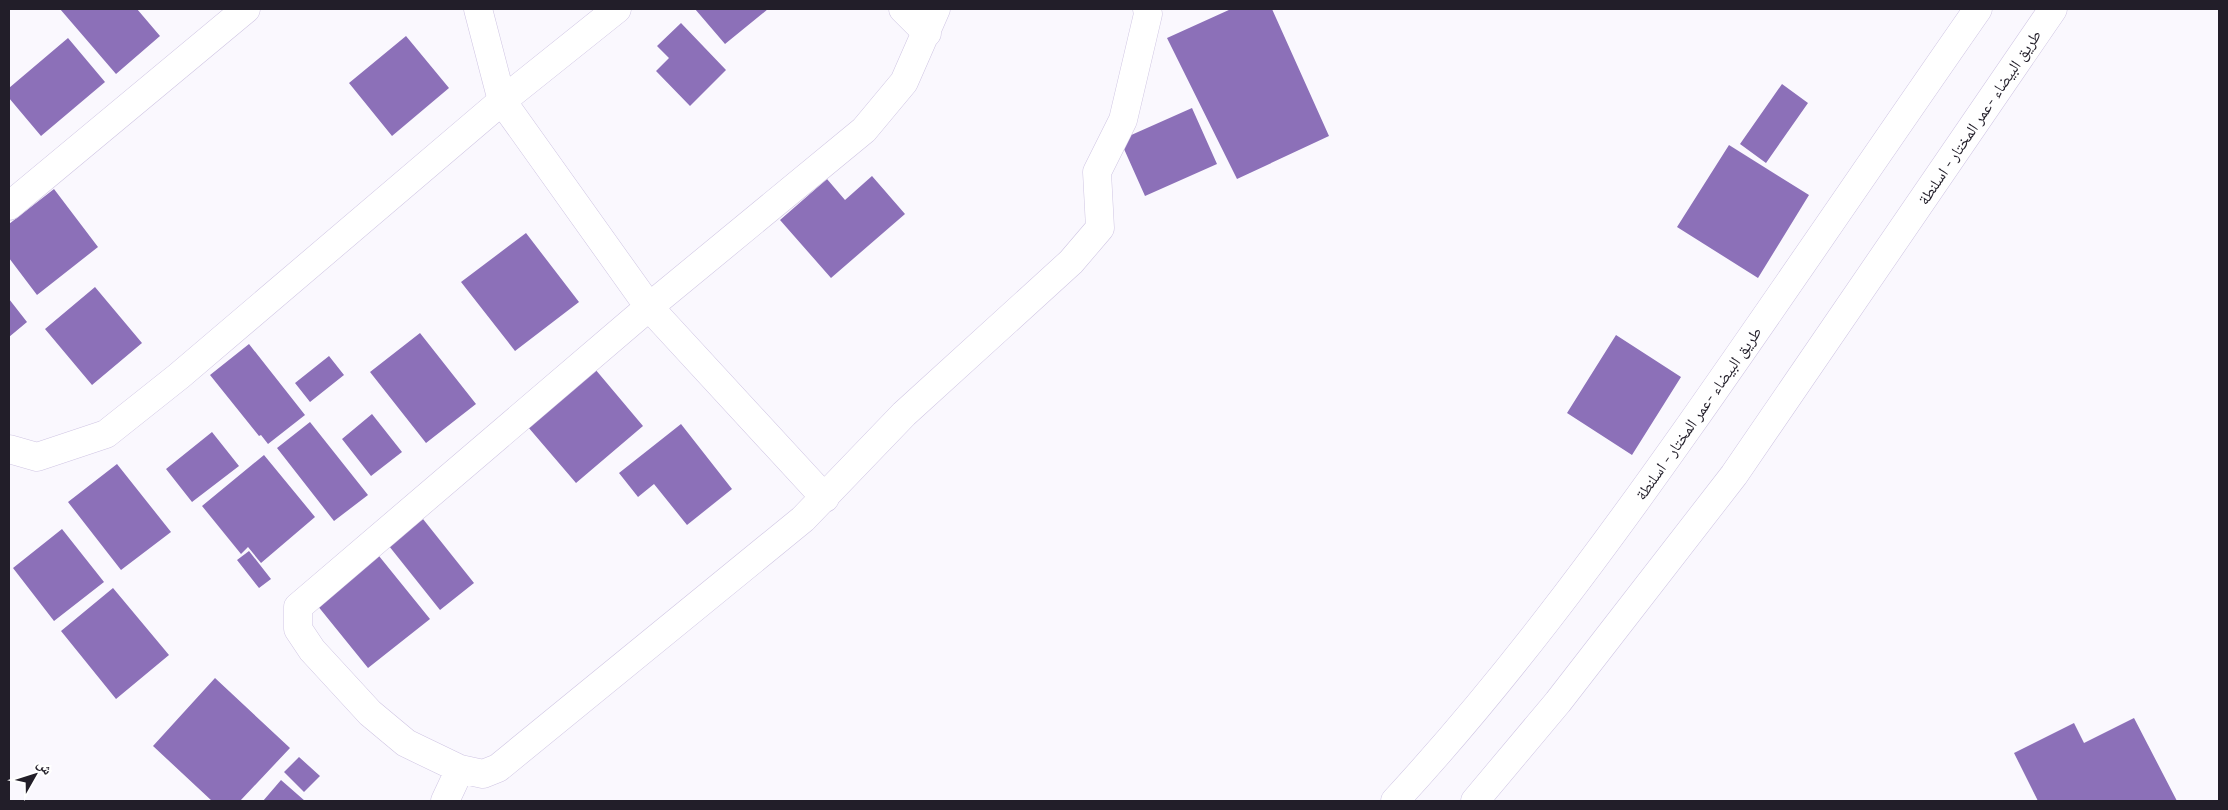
<svg xmlns="http://www.w3.org/2000/svg" width="2228" height="810" viewBox="0 0 2228 810" font-family="'PT Serif','Noto Naskh Arabic',serif">
<rect width="100%" height="100%" fill="#faf8fe"/>
<path fill="#8c70b8" d="M60,9H137L160,36L116,74Z
M695,9H768L725,44Z
M1231,9H1272L1329,136L1237,179L1167,38Z
M681,23L726,70L690,106L656,71L669,58L657,46Z
M406,36L449,88L392,136L349,83Z
M68,38L105,82L41,136L9,98V88Z
M1782,84L1808,103L1766,163L1740,144Z
M1192,108L1217,164L1145,196L1120,140Z
M1729,145L1809,195L1758,278L1677,227Z
M872,176L905,214L831,278L780,220L827,179L845,200Z
M54,189L98,247L37,295L9,258V224Z
M526,233L579,302L515,351L461,282Z
M95,287L142,343L92,385L45,329Z
M9,299L27,322L9,337Z
M420,333L476,404L426,443L370,372Z
M1616,335L1681,377L1632,455L1567,413Z
M249,344L305,415L268,444L261,435L259,436L210,375Z
M329,356L344,375L310,402L295,383Z
M595,369L643,426L576,483L528,427Z
M372,414L402,452L371,476L342,439Z
M310,422L368,495L334,521L277,448Z
M681,424L732,489L687,525L654,484L638,497L619,473Z
M212,432L239,466L192,502L166,469Z
M264,455L315,517L261,563L248,547L241,554L202,506Z
M117,464L171,532L121,570L68,502Z
M423,519L474,583L440,610L389,546Z
M62,529L104,582L54,621L13,568Z
M249,551L271,579L259,588L237,560Z
M379,556L430,619L368,668L317,605Z
M113,588L169,655L116,699L61,631Z
M215,678L290,748L240,801H212L153,746Z
M2134,718L2177,801H2038L2014,753L2074,723L2084,743Z
M299,757L320,776L304,792L284,772Z
M281,780L305,801H263Z"/>
<g fill="none" stroke-linecap="round" stroke-linejoin="round">
<g stroke="#cfc5e3" stroke-width="29">
<path id="street" d="M478,9L502,101L649,307L825,498
M903,9L927,33
M936,9L904,82L864,130L649,307L298,607V629L312,650L370,713L406,743L460,769L483,774L498,768L803,519L904,414L1071,262L1100,228L1097,172L1123,120L1148,14L1147,9
M9,206L246,9
M9,449L37,457L106,434L179,376L502,101L617,9
M445,801L460,769"/>
</g>
<g stroke="#cfc5e3" stroke-width="29">
<path id="secondary" d="M1395,801C1502,685 1597,557 1688,428C1786,289 1881,148 1978,9
M1475,801L1558,702L1734,475L2053,9"/>
</g>
<use href="#street" stroke="#fff" stroke-width="28"/>
<use href="#secondary" stroke="#fff" stroke-width="28"/>
</g>
<g text-anchor="middle" dominant-baseline="central" stroke-width="4" stroke-linejoin="round" paint-order="stroke">
<g font-size="16" fill="#221e29" stroke="#fff">
<text transform="translate(1979 117) rotate(-56)">طريق البيضاء -عمر المختار - اسلنطة</text>
<text transform="translate(1698 413) rotate(-55)">طريق البيضاء -عمر المختار - اسلنطة</text>
</g>
</g>
<rect width="2228" height="810" fill="none" stroke="#221e29" stroke-width="20"/>
<g transform="translate(35 775) rotate(51)" stroke="#ffffff" stroke-width="4" paint-order="stroke">
<path d="M0-4L9 19L0 12L-9 19Z" fill="#221e29"/>
<text y="-8" font-size="14" font-weight="bold" text-anchor="middle" fill="#221e29">ش</text>
</g>
</svg>
